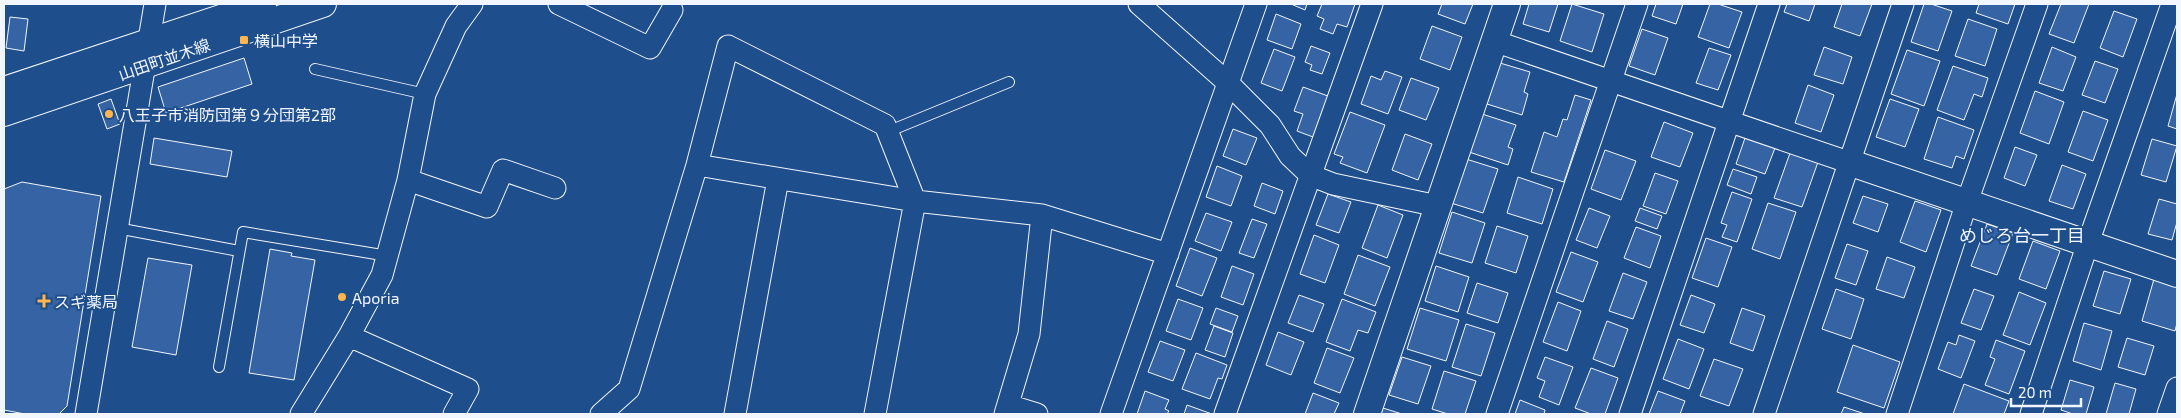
<svg xmlns="http://www.w3.org/2000/svg" width="2181" height="418" viewBox="0 0 2181 418" font-family="'Exo 2','Noto Sans JP',sans-serif">
<rect width="100%" height="100%" fill="#1f4e8c"/>
<path fill="#3563a3" stroke="#f2f6ff" d="M1291,4H1307L1305,10Z
M1322,4H1355L1347,27L1337,24L1333,34L1320,29L1324,19L1317,16Z
M1442,4H1473L1465,24L1438,14Z
M1529,4H1558L1549,32L1523,24Z
M1572,4L1604,14L1592,52L1560,41Z
M1656,4H1683L1676,24L1652,16Z
M1710,4H1718L1742,12L1729,48L1698,37Z
M1787,4H1815L1809,21L1784,12Z
M1842,4H1872L1860,36L1834,27Z
M1924,4H1931L1952,11L1938,51L1911,42Z
M1979,4H2015L2008,24L1976,13Z
M2061,4H2089L2074,43L2049,34Z
M2114,11L2137,19L2123,57L2100,48Z
M1276,14L1301,24L1292,49L1267,40Z
M10,17L28,19L24,51L6,48Z
M1968,19L1997,29L1985,66L1955,56Z
M1432,26L1462,37L1450,70L1420,59Z
M1642,29L1668,38L1655,75L1629,66Z
M1311,46L1330,53L1322,74L1310,70L1312,65L1305,62Z
M1824,47L1852,57L1843,84L1814,75Z
M2052,47L2076,57L2063,91L2039,83Z
M1709,48L1731,55L1718,90L1696,83Z
M1274,49L1295,57L1282,91L1261,83Z
M1907,50L1940,61L1924,106L1891,94Z
M244,58L252,84L166,113L158,87Z
M2095,61L2118,69L2105,103L2082,95Z
M1500,63L1530,72L1524,92L1528,94L1522,115L1487,104Z
M1953,66L1988,78L1982,97L1974,94L1964,120L1937,110Z
M1385,71L1402,77L1388,114L1361,104L1371,76L1381,80Z
M1411,78L1439,88L1426,120L1399,110Z
M1808,85L1834,95L1821,132L1795,123Z
M1303,87L1328,96L1313,137L1297,131L1303,114L1294,111Z
M2035,91L2064,102L2049,144L2020,133Z
M2177,94V129L2168,126Z
M1575,95L1591,100L1564,182L1531,172L1544,132L1557,137L1563,119L1567,120Z
M111,99L120,124L107,129L98,104Z
M1890,99L1919,109L1905,147L1876,137Z
M2083,111L2108,120L2093,161L2068,152Z
M1350,112L1385,125L1367,173L1340,163L1343,157L1334,154Z
M1482,114L1516,125L1508,147L1513,149L1508,165L1469,152Z
M1938,117L1974,130L1964,159L1956,156L1952,168L1924,159Z
M1664,122L1693,133L1680,167L1651,157Z
M1233,129L1257,138L1246,165L1223,156Z
M1405,134L1432,144L1418,180L1392,170Z
M154,138L232,151L227,177L150,164Z
M1745,138L1775,148L1765,174L1736,164Z
M2152,139L2177,146L2166,182L2141,175Z
M2015,147L2037,155L2025,186L2004,178Z
M1605,150L1636,161L1621,200L1591,189Z
M1790,153L1818,162L1802,207L1774,198Z
M1466,159L1498,169L1483,213L1451,203Z
M2062,165L2086,174L2073,209L2049,201Z
M1217,166L1242,176L1231,206L1206,197Z
M1733,169L1757,177L1751,194L1727,185Z
M1655,173L1678,181L1666,214L1643,206Z
M1518,177L1553,189L1542,224L1507,213Z
M22,182L101,196L67,406L59,414H25L4,410V189Z
M1262,183L1283,191L1275,214L1254,206Z
M1732,192L1752,199L1737,242L1722,237L1727,225L1721,223Z
M1328,194L1351,202L1339,233L1316,225Z
M1863,196L1888,204L1878,232L1853,223Z
M2159,199L2177,204V222L2172,240L2148,234Z
M1915,201L1941,210L1926,252L1900,242Z
M1768,203L1796,212L1780,259L1752,249Z
M1378,205L1403,215L1387,258L1362,248Z
M1589,208L1610,216L1597,248L1576,240Z
M1640,208L1662,216L1657,229L1635,221Z
M1452,212L1485,223L1472,263L1439,253Z
M1206,213L1232,222L1221,251L1195,241Z
M1252,219L1267,224L1254,258L1239,253Z
M1987,224L2013,233L1997,275L1971,266Z
M1497,226L1528,236L1516,273L1485,263Z
M1636,227L1661,236L1650,268L1624,258Z
M1314,235L1339,245L1325,283L1300,274Z
M1706,238L1732,247L1718,287L1692,278Z
M2033,241L2060,251L2046,289L2019,279Z
M1847,244L1868,251L1856,285L1835,278Z
M1190,248L1217,258L1202,296L1176,286Z
M270,249L292,253L291,256L315,260L294,380L249,373Z
M1571,252L1598,262L1583,302L1556,292Z
M1358,255L1390,267L1375,306L1344,294Z
M1887,257L1915,267L1904,298L1876,289Z
M148,258L192,265L176,355L132,347Z
M1232,266L1254,274L1243,305L1221,297Z
M1436,266L1469,277L1458,312L1425,301Z
M2104,271L2131,279L2120,314L2093,306Z
M1623,273L1647,282L1633,319L1609,311Z
M2154,279L2177,286V323L2175,331L2142,321Z
M1477,283L1508,293L1498,323L1467,313Z
M1836,289L1864,299L1851,339L1822,329Z
M1974,289L1994,296L1981,330L1961,323Z
M2019,292L2046,303L2030,345L2003,335Z
M1299,295L1324,304L1313,332L1288,323Z
M1691,295L1715,304L1704,333L1680,325Z
M1178,299L1203,308L1191,340L1166,331Z
M1342,299L1376,312L1368,333L1358,330L1350,351L1326,342Z
M1558,302L1581,311L1567,351L1543,342Z
M1216,308L1238,316L1232,332L1210,324Z
M1420,308L1459,320L1446,361L1407,349Z
M1742,308L1765,316L1753,351L1730,343Z
M1607,321L1628,329L1614,367L1593,359Z
M2084,323L2112,331L2101,370L2073,361Z
M1466,324L1495,333L1481,376L1452,367Z
M1214,326L1233,333L1225,357L1205,350Z
M1278,332L1304,342L1291,375L1266,365Z
M1959,335L1975,341L1961,378L1938,369L1948,342L1956,345Z
M2127,338L2154,346L2145,375L2118,367Z
M1678,339L1704,349L1689,389L1663,379Z
M1996,340L2025,351L2009,394L1985,385L1995,359L1990,357Z
M1160,341L1185,350L1173,381L1148,372Z
M1853,345L1900,362L1884,408L1837,392Z
M1327,348L1354,358L1340,393L1314,383Z
M1196,353L1227,365L1222,379L1218,378L1210,399L1182,389Z
M1402,357L1431,366L1418,404L1389,395Z
M1545,357L1573,367L1559,405L1539,397L1545,381L1537,378Z
M1714,359L1743,369L1729,406L1700,396Z
M1591,368L1618,378L1605,414H1591L1575,408Z
M1444,371L1476,381L1465,414H1448L1432,409Z
M2070,380L2094,387L2086,414H2073L2061,410Z
M2115,383L2136,389L2129,414H2106Z
M1964,384L2009,401L2004,414H1953Z
M1145,391L1169,400L1165,409L1169,411L1167,414H1137Z
M1658,391L1685,401L1680,414H1649Z
M1313,393L1339,403L1334,414H1305Z
M1520,400L1545,410L1544,414H1515Z
M1187,405L1212,414H1184Z
M1844,407L1865,414H1841Z
M1383,408L1402,414H1381Z"/>
<g fill="none" stroke-linecap="round" stroke-linejoin="round">
<g stroke="#f2f6ff" stroke-width="12">
<path id="service" d="M315,69L425,94
M887,132L1009,82
M117,228L239,251
M219,367L243,232L388,256"/>
</g>
<g stroke="#f2f6ff" stroke-width="23">
<path id="minor" d="M559,4L650,48L672,10
M1139,4L1229,84L1270,125L1290,156L1310,175L1333,184L1438,206
M1494,41L1848,162
M697,165L915,201L1042,215L1168,254
M408,180L487,207L503,170L555,188
M349,336L468,389L454,414
M1008,405L1037,414
M86,414L155,4
M301,414L349,336L382,275L408,180L425,94L456,26L472,4
M601,414L629,389L697,165L728,46L885,125L915,201L875,414
M735,414L778,179
M1005,414L1029,334L1042,215
M1111,414L1256,4
M1225,414L1372,4
M1497,414L1637,4
M1630,414L1769,4
M1764,414L1903,4
M1897,414L1967,202L2037,4
M2031,414L2088,243L2172,4
M2168,414L2177,388"/>
</g>
<g stroke="#f2f6ff" stroke-width="28">
<path id="tertiary" d="M4,90L263,4
M4,113L323,4
M1848,162L2177,274
M1367,414L1507,4"/>
</g>
<use href="#service" stroke="#1f4e8c" stroke-width="10"/>
<use href="#minor" stroke="#1f4e8c" stroke-width="21"/>
<use href="#tertiary" stroke="#1f4e8c" stroke-width="26"/>
</g>
<g fill="#ffb74d" stroke="#1f4e8c" stroke-width="2">
<rect x="239" y="35" width="10" height="10" rx="2.5"/>
<circle cx="109" cy="114" r="5"/>
<circle cx="342" cy="297" r="5"/>
<path d="M41.5 293.5h5v5h5v5h-5v5h-5v-5h-5v-5h5z"/>
</g>
<g text-anchor="middle" dominant-baseline="central" stroke-width="4" stroke-linejoin="round" paint-order="stroke">
<g font-size="16" fill="#f2f6ff" stroke="#1f4e8c" text-anchor="start">
<text x="254" y="40">横山中学</text>
<text x="119" y="114">八王子市消防団第９分団第2部</text>
<text x="352" y="297">Aporia</text>
<text x="54" y="301">スギ薬局</text>
</g>
<g font-size="16" fill="#f2f6ff" stroke="#1f4e8c">
<text transform="translate(164 59) rotate(-19)">山田町並木線</text>
</g>
<g font-size="18" fill="#f2f6ff" stroke="#1f4e8c">
<text x="2022" y="235">めじろ台一丁目</text>
</g>
</g>
<rect width="2181" height="418" fill="none" stroke="#f2f6ff" stroke-width="10"/>
<path d="M2011 398v8h70v-8" fill="none" stroke="#f2f6ff" stroke-width="2.5"/>
<text x="2018" y="398" font-size="15" fill="#f2f6ff" stroke="#1f4e8c" stroke-width="4" paint-order="stroke">20 m</text>
</svg>
